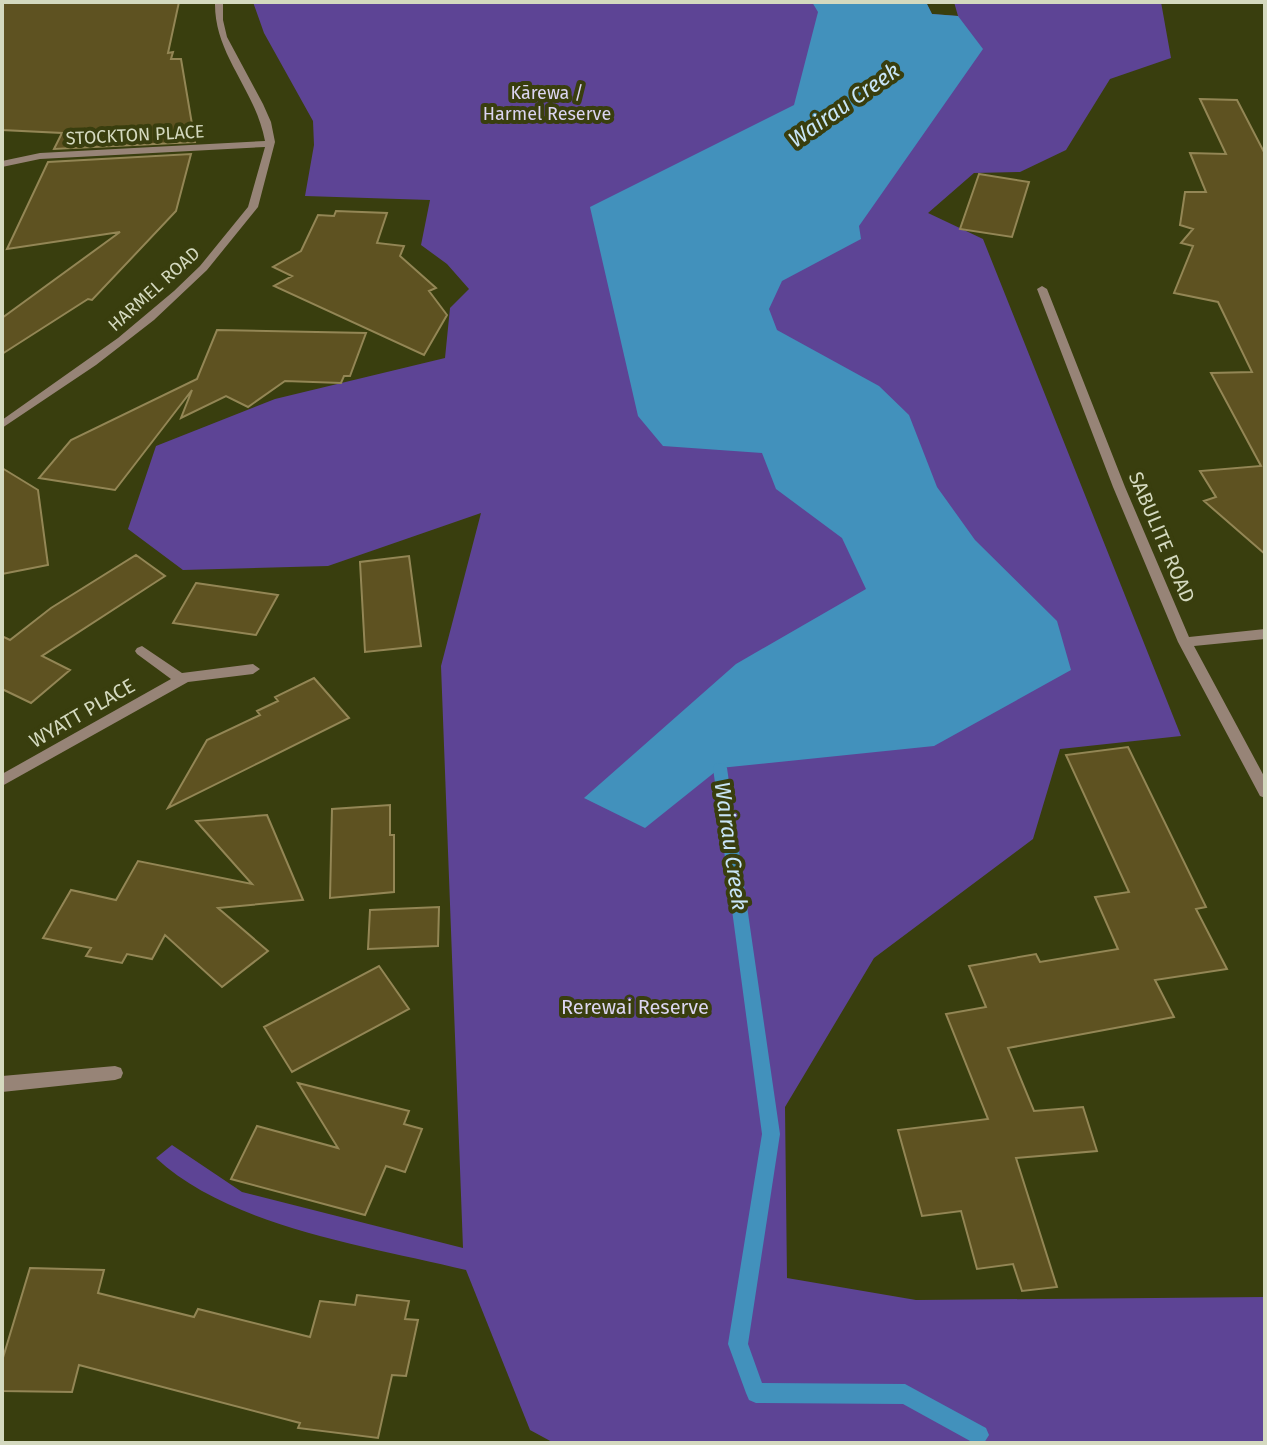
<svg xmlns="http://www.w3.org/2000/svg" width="1267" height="1445" viewBox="0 0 1267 1445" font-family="'Fira Sans',sans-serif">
<rect width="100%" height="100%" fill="#393e0e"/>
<path fill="#5d4495" d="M253,2H926L932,14L958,16L954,2H1161L1171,58L1110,79L1066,150L1020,172L974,173L928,213L983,239L1181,736L1060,749L1033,839L874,958L785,1107L787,1278L916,1300L1265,1297V1443H554L530,1430L466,1270C368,1246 230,1227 156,1158L172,1145L242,1192L463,1248L441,666L481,513L328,566L183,570L128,529L156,446L275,399L445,358L450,308L469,289L447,264L421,245L430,200L305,196L314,145L313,121L264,33Z"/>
<path fill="#4291bc" d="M812,2H926L932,14L958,16L983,49L859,226L861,239L782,281L769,309L777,330L879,386L909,415L937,487L975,540L1057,621L1071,670L934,746L720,768L645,828L584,798L736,664L866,589L842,538L776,489L762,453L663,446L638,416L590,207L794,105L818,12Z"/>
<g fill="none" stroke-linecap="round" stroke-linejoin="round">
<path fill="#4291bc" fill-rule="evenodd" d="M720,763L725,764L727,768L780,1134L748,1344L762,1383L905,1384L986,1428L989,1435L984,1443L972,1442L903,1404L756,1403L749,1400L746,1393L728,1344L762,1134L713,768L715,764Z"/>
</g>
<path fill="#5e5221" stroke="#938655" stroke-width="2" d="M2,2H179L168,53L173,52L171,59H181L195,142L54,149L62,133L2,130Z
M1200,99L1237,100L1265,154V554L1204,501L1216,497L1200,471L1261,466L1211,373L1252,372L1218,302L1174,293L1193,246L1181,243L1193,229L1180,225L1185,192H1206L1190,153L1226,154Z
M191,154L176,211L92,300L88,299L2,354V318L120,232L7,249L48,162Z
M979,174L1029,182L1012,237L960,229Z
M336,211L387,213L377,243L404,246L400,256L436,288L429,291L447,315L424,355L274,286L292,276L273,267L301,251L318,215L334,216Z
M217,330L366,333L350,376H344L341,383L285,381L248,407L226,396L181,418L192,390L115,490L39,478L71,440L197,379Z
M2,468L38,490L48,565L2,574Z
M136,555L165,576L42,656L70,670L31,703L2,689V636L10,640L51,608Z
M409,556L421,646L365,652L360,562Z
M196,583L278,595L256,635L173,623Z
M314,678L349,718L168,808L207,740L260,715L257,711L278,701L275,697Z
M1128,747L1206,907L1196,909L1227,969L1155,980L1174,1017L1008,1048L1034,1111L1083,1107L1097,1151L1016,1158L1057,1287L1022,1291L1013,1264L977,1269L961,1211L922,1216L898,1130L988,1119L946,1014L986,1007L969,966L1036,954L1040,962L1118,949L1095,897L1129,892L1066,755Z
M390,805V835H394V892L330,898L332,809Z
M267,815L303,900L218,908L268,951L222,987L165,935L152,959L127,954L122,963L86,956L91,948L43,938L71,890L116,900L138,861L252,884L196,821Z
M439,907L438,946L368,949L370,910Z
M379,966L409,1009L292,1072L264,1027Z
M298,1083L409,1111L404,1124L422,1129L405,1172L386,1166L365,1215L231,1179L257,1126L338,1148Z
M30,1268L104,1270L98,1293L194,1317L198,1309L310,1337L320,1301L355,1305L357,1295L409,1301L405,1319L418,1320L406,1376L392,1375L378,1438L298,1428L300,1423L79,1365L72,1392L2,1391V1361Z"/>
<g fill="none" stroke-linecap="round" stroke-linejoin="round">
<path fill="#978477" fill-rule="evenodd" d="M215,2H223V20L227,37L263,104L271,122L275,142L258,207L207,270L154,320L96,365L2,428V420L118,338L174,291L200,266L248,207L265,147L40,159L2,167V161L40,153L265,141C255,88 214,55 215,2Z
M1042,286L1047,289L1125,487L1189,637L1265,629V639L1194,646L1265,778V798L1260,796L1178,642L1113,487L1037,289Z
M142,646L182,673L253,664L260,669L253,674L188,682L2,786V774L171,679L137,654L135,651L137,648Z
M115,1066L121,1068L123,1073L121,1078L115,1080L2,1092V1076Z"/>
</g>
<g text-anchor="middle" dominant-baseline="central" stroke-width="8" stroke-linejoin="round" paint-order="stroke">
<g font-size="18" fill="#dbd5f1" stroke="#393e0e">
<text x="547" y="93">Kārewa /<tspan x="547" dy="21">Harmel Reserve</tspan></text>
</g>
<g font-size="18" fill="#d4d9bf" stroke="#393e0e">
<text transform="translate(135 135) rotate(-3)">STOCKTON PLACE</text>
<text transform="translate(154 289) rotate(-42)">HARMEL ROAD</text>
</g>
<g font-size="20" fill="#d4d9bf" stroke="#393e0e">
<text transform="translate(1162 537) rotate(67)">SABULITE ROAD</text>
<text transform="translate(82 713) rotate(-30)">WYATT PLACE</text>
</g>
<g font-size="20" fill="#dbd5f1" stroke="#393e0e">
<text x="635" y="1007">Rerewai Reserve</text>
</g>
<g font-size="22" font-style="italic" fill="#c8e5f7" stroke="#393e0e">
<text transform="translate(844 105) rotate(-35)">Wairau Creek</text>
<text transform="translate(731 846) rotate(82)">Wairau Creek</text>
</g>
</g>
<rect width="1267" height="1445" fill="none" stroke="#d4d9bf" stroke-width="8"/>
</svg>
